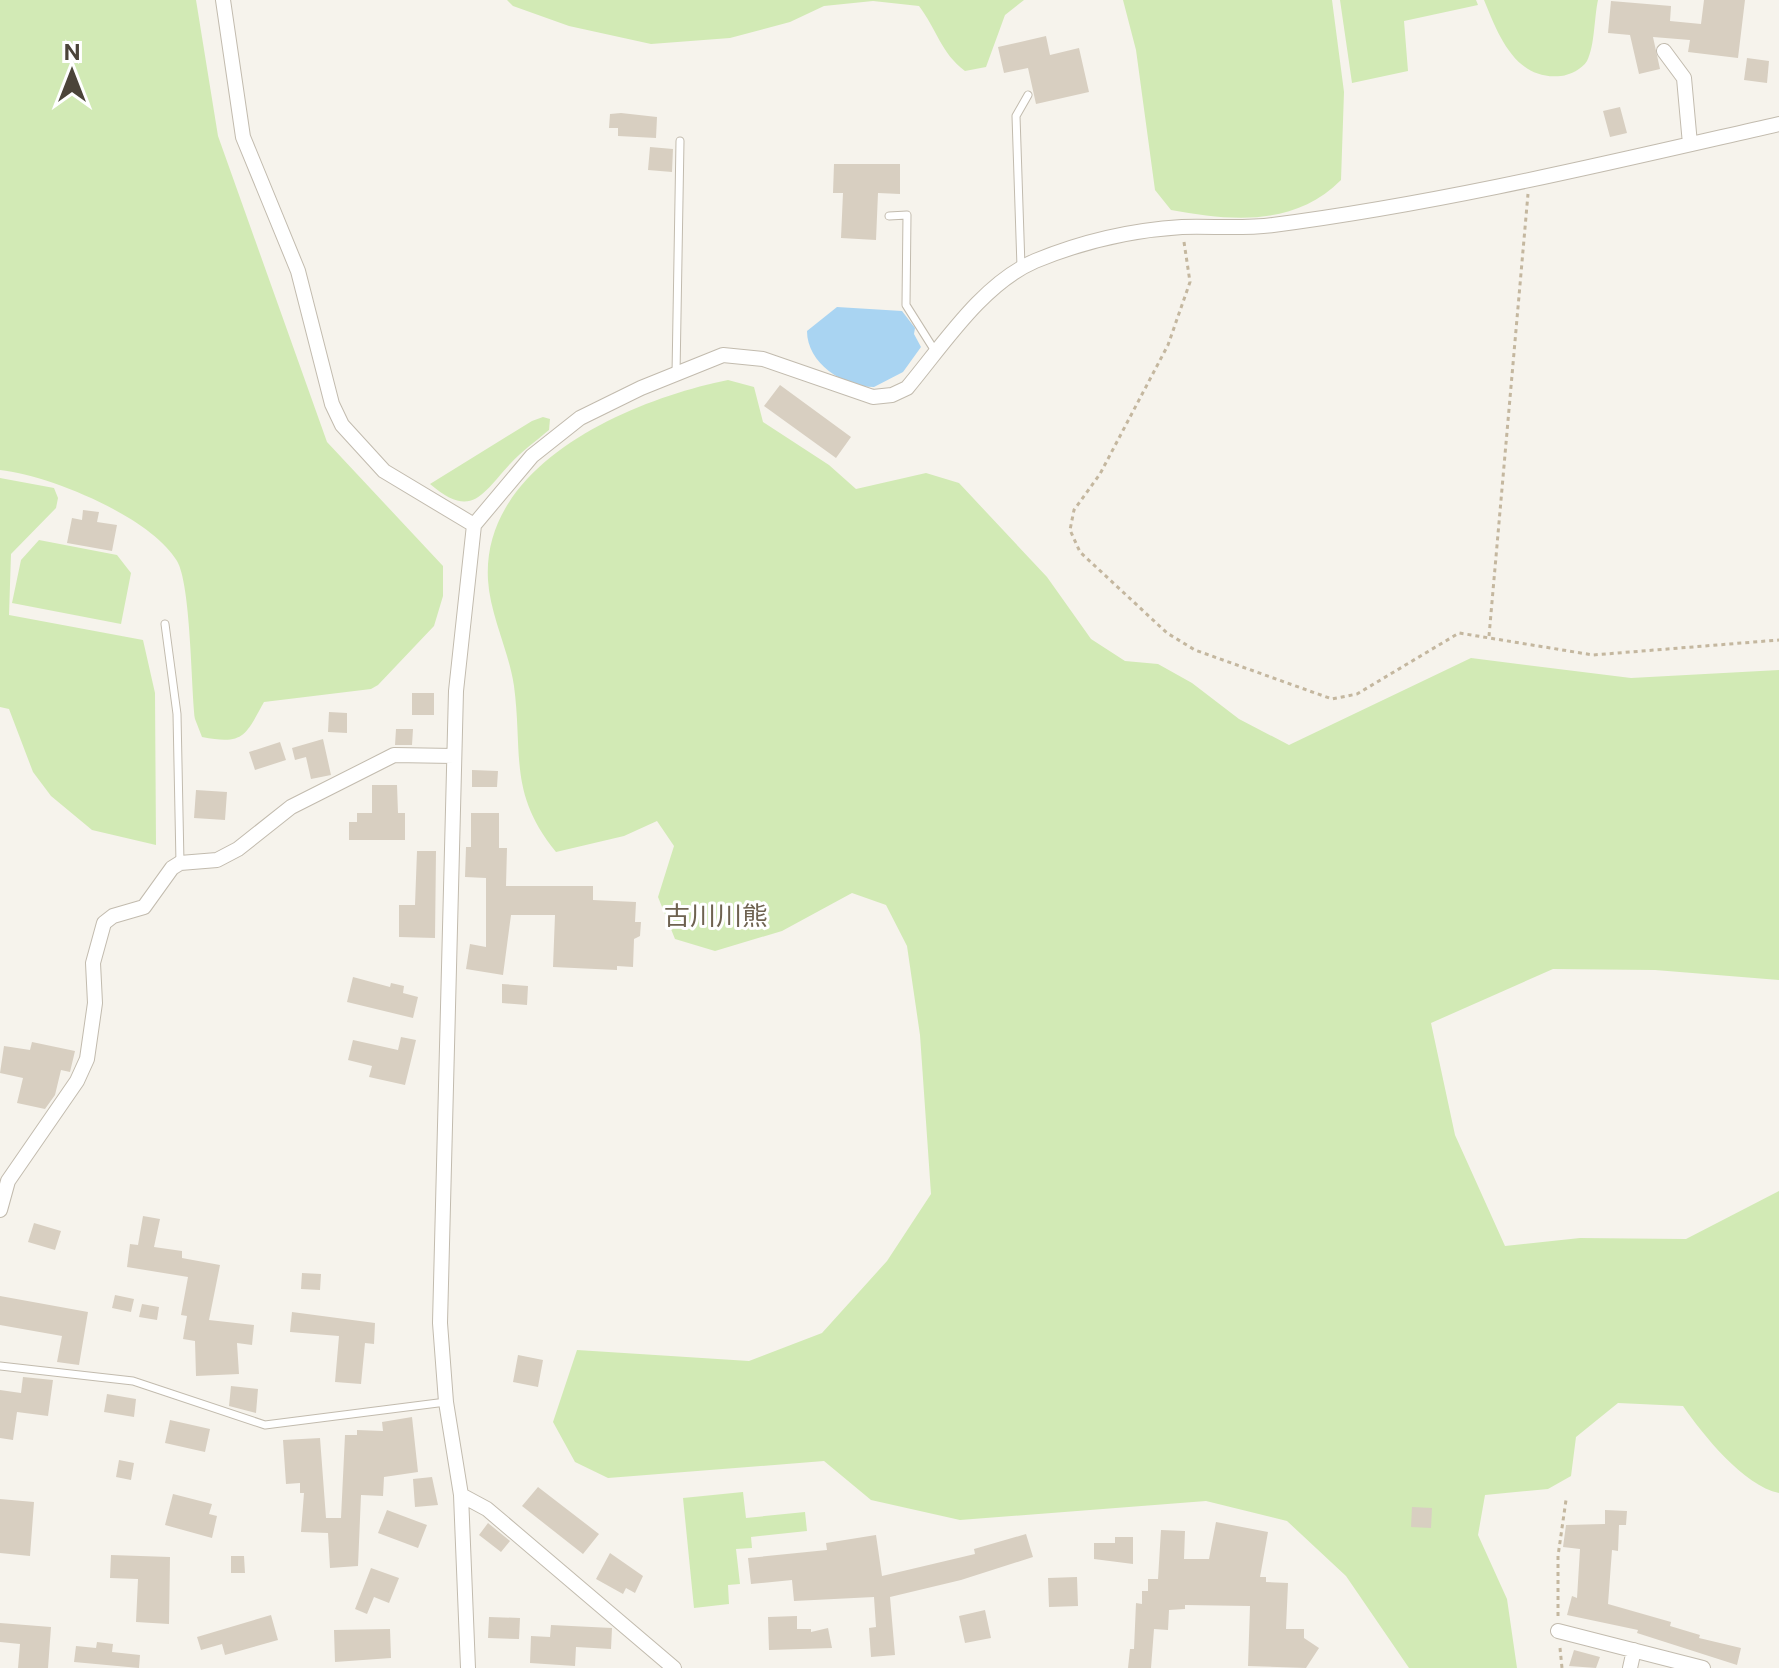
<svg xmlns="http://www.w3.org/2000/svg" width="1779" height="1668" viewBox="0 0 1779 1668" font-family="'Public Sans','Noto Sans JP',sans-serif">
<rect width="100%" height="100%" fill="#f6f3ec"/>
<path fill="#d2eab5" d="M0,0H196L218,136L327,442L443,566V596L434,626L378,685L371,689L264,702C245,736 244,745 202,737L195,719C191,686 191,585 177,561C151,517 49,475 0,470Z
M507,0H1024L1005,15L986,67L965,71C941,53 937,30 919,6L873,1L824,6L790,22L730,38L651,44L569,26L513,6Z
M1123,0H1332L1344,92L1341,180C1294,227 1232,221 1171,210L1155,190L1136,50Z
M1340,0H1476L1478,5L1404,21L1408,71L1352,83Z
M1484,0H1598C1594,18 1595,45 1587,61C1582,69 1570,75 1561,76C1515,81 1498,34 1484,0Z
M728,380L754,387L763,422L829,465L856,489L926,473L959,483L1047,577L1091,639L1125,661L1158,664L1192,683L1239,719L1289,745L1471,658L1631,678L1779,670V980L1655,970L1553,969L1431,1023L1455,1135L1505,1246L1580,1238L1686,1239L1779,1191V1493C1744,1486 1703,1435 1683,1406L1618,1403L1576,1437L1571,1476L1548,1489L1485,1495L1478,1535L1507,1599L1517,1668H1409L1346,1576L1287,1521L1206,1501L960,1520L871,1500L824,1461L608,1478L575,1462L553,1422L577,1350L749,1361L822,1333L887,1261L931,1194L920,1035L907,946L886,905L852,893L782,931L715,951L675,939L658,897L674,846L657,821L624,836L556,852C508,793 523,754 514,686C509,651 490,615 488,580C481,463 633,399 728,380Z
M543,417L550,419L549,430C536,441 522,451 510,464C482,494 472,520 430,484L532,421Z
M0,478L54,488L58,498L56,508L11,554L9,615L143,640L155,693L156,845L92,830L51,796L33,772L9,709L0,707Z
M39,540L117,555L131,573L121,624L12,603L21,560Z
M743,1492L746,1518L805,1512L807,1531L751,1537L752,1548L736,1549L740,1584L728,1585L729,1604L694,1608L683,1498Z"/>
<path fill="#a9d4f2" d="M837,307L902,311L915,328L914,334L921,347L903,372L874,387C843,387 807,363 807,331Z"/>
<path fill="#d8cfc1" d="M1704,0H1745L1738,58L1688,52L1690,40L1653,37L1660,69L1639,74L1630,35L1608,33L1611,1L1671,6L1670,21L1701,24Z
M1046,36L1050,55L1079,48L1089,92L1036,104L1028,68L1004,73L998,47Z
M1747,58L1769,61L1767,83L1744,80Z
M1620,107L1627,133L1610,137L1603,111Z
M621,113L657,117L656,138L618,136V128H609L610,114Z
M650,147L673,149L672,172L648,170Z
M834,164H900V194L878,193L876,240L841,238L843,193H833Z
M780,385L851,437L836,458L764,406Z
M83,510L99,512L97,522L117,525L112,551L67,543L72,518L82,520Z
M412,693H434V715H412Z
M329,712L347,713V733L328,732Z
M396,729H413L412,745H395Z
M323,739L331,775L311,779L306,757L295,760L292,748Z
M280,742L286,760L255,770L249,752Z
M472,770L498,771L497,787H472Z
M372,785H397L398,813H405V840H349V822H357V813H372Z
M196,790L227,792L225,820L194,818Z
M471,813H499V848H507L506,886H593V900L636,902L635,922H641L640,936L634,939L633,967L617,966V970L553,967L555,915H511L503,975L466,969L470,944L486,947V878L465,877L466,847H471Z
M417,851H436L435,938L399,937V905H415Z
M353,977L390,987L391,983L404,986L403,993L418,997L413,1018L347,1002Z
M502,984L528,986L527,1005L502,1003Z
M401,1037L416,1040L405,1085L369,1077L372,1066L348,1060L353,1040L398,1050Z
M32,1042L75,1051L70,1072L61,1070L55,1095L45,1109L17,1103L23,1078L0,1073L4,1046L30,1050Z
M143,1216L160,1219L154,1247L182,1251V1258L220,1265L209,1320L254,1325L252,1345L237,1343L239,1374L196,1376L195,1341L183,1339L187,1316L181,1315L188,1277L127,1267L130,1244L138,1245Z
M34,1223L61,1231L55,1250L28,1242Z
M302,1273L321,1274L320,1290L301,1289Z
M115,1295L134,1299L131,1312L112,1308Z
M0,1296L88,1312L79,1365L57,1362L62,1336L0,1325Z
M142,1304L159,1307L157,1320L139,1317Z
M292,1312L375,1323L374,1344L365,1343L361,1384L335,1382L339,1336L290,1332Z
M518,1355L543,1360L538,1387L513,1382Z
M23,1377L53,1380L48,1416L17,1412L13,1440L0,1438V1390L21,1393Z
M231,1386L258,1389L256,1413L229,1406Z
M107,1394L136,1399L134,1417L104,1412Z
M412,1417L418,1472L384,1477L383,1496L361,1495L358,1566L330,1568L328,1533L301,1532L304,1493H300V1483L286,1484L283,1440L320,1438L326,1518H341L345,1435H357V1430L383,1431L382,1422Z
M170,1420L210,1429L205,1452L165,1443Z
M119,1460L134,1463L131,1480L116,1477Z
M432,1477L438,1505L415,1507L413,1479Z
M538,1487L599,1534L583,1554L522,1506Z
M173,1494L212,1504L209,1514L217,1516L212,1538L165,1525Z
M0,1499L34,1502L30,1556L0,1553Z
M1412,1507L1432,1508L1431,1528L1411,1527Z
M387,1510L427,1525L418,1548L378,1533Z
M1605,1510L1627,1511L1626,1525H1619L1618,1551L1612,1550L1608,1604L1671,1622L1670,1626L1700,1635L1699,1638L1741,1648L1737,1665L1637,1633L1638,1630L1567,1615L1572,1596L1577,1598L1580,1549L1563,1547L1566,1525L1605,1524Z
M1216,1522L1268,1532L1260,1577H1266V1582L1288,1583L1286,1629H1304V1638L1319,1648L1306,1668L1248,1666L1250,1606L1185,1605V1609L1169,1610L1168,1630L1154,1629L1151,1668H1128L1130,1649H1134L1136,1603L1142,1604V1591H1148V1579H1158L1161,1530L1185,1531L1184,1559H1209Z
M488,1523L510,1541L501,1552L479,1535Z
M1026,1534L1033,1557L961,1580L890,1597L895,1655L871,1657L869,1628L876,1627L874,1597L794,1601L792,1580L751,1584L748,1558L827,1550L826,1543L876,1535L882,1576L975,1554L974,1549Z
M1115,1537H1133V1564L1094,1559V1543H1115Z
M610,1553L643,1576L635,1593L626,1588L623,1594L596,1579Z
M111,1555L170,1557L169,1624L136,1622L138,1579L110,1578Z
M231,1556H244L245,1573H231Z
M371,1568L399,1578L389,1603L374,1597L367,1614L355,1609Z
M1077,1577L1078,1606L1049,1607L1048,1578Z
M985,1610L991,1638L965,1643L959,1616Z
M271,1615L278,1640L225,1655L222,1644L201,1650L197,1637Z
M797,1616V1629H811V1632L828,1628L832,1648L769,1650L768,1617Z
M489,1617L520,1618L519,1639L488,1638Z
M0,1623L51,1627L48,1668H18L20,1644L0,1642Z
M551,1625L612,1628L611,1649L576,1647L575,1666L530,1663L531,1636L550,1637Z
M390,1629L391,1658L335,1662L334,1630Z
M97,1642L113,1644L112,1652L140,1655L139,1668L74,1662L76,1646L96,1648Z
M1574,1650L1600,1657L1596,1668L1569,1666Z"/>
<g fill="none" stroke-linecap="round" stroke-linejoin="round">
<g stroke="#c2bbae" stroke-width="9">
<path id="lane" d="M889,216L907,215L906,305L935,351
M1021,267L1016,116L1028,95
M676,374L680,141
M165,624L177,714L180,863
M0,1366L133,1381L265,1425L446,1402"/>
</g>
<g stroke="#c2bbae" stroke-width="16">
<path id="street" d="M223,0L243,137L298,271L332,404L342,425L384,471L474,525
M1664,51L1684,78L1690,144
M0,1210L8,1181L77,1081L87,1059L95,1003L93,963L104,923L113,916L144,907L172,868L180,863L217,860L238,849L291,807L394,755L454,756
M461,1495L487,1509L674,1668
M1558,1631L1703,1668
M468,1668L461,1495L446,1402L440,1323L456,691L474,525L532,456L580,418L641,388L723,355L763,359L873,397L892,395L907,388C943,345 982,284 1035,261C1081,242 1133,230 1182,227C1212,226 1244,229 1273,225C1443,203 1612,162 1779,124
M1630,1668L1634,1650"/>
</g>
<path stroke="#c4b79f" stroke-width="3" stroke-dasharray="4 4" stroke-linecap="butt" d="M1184,242L1190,282L1168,345L1100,474L1074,510L1070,530L1080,552L1167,633L1195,650L1332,699L1357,694L1459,633L1593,655L1779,640
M1489,636L1528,194
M1558,1616V1556L1566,1500
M1560,1648L1562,1668"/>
<use href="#lane" stroke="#fff" stroke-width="7"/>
<use href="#street" stroke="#fff" stroke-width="14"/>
</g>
<g text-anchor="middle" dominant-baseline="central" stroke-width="6" stroke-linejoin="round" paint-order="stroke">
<g font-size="26" fill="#6e6250" stroke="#fff">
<text x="716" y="915">古川川熊</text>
</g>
</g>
<g transform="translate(72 72)" stroke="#ffffff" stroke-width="6" paint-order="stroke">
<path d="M0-6L14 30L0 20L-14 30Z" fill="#4b4439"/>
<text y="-12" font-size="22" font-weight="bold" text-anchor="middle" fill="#4b4439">N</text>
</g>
</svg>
